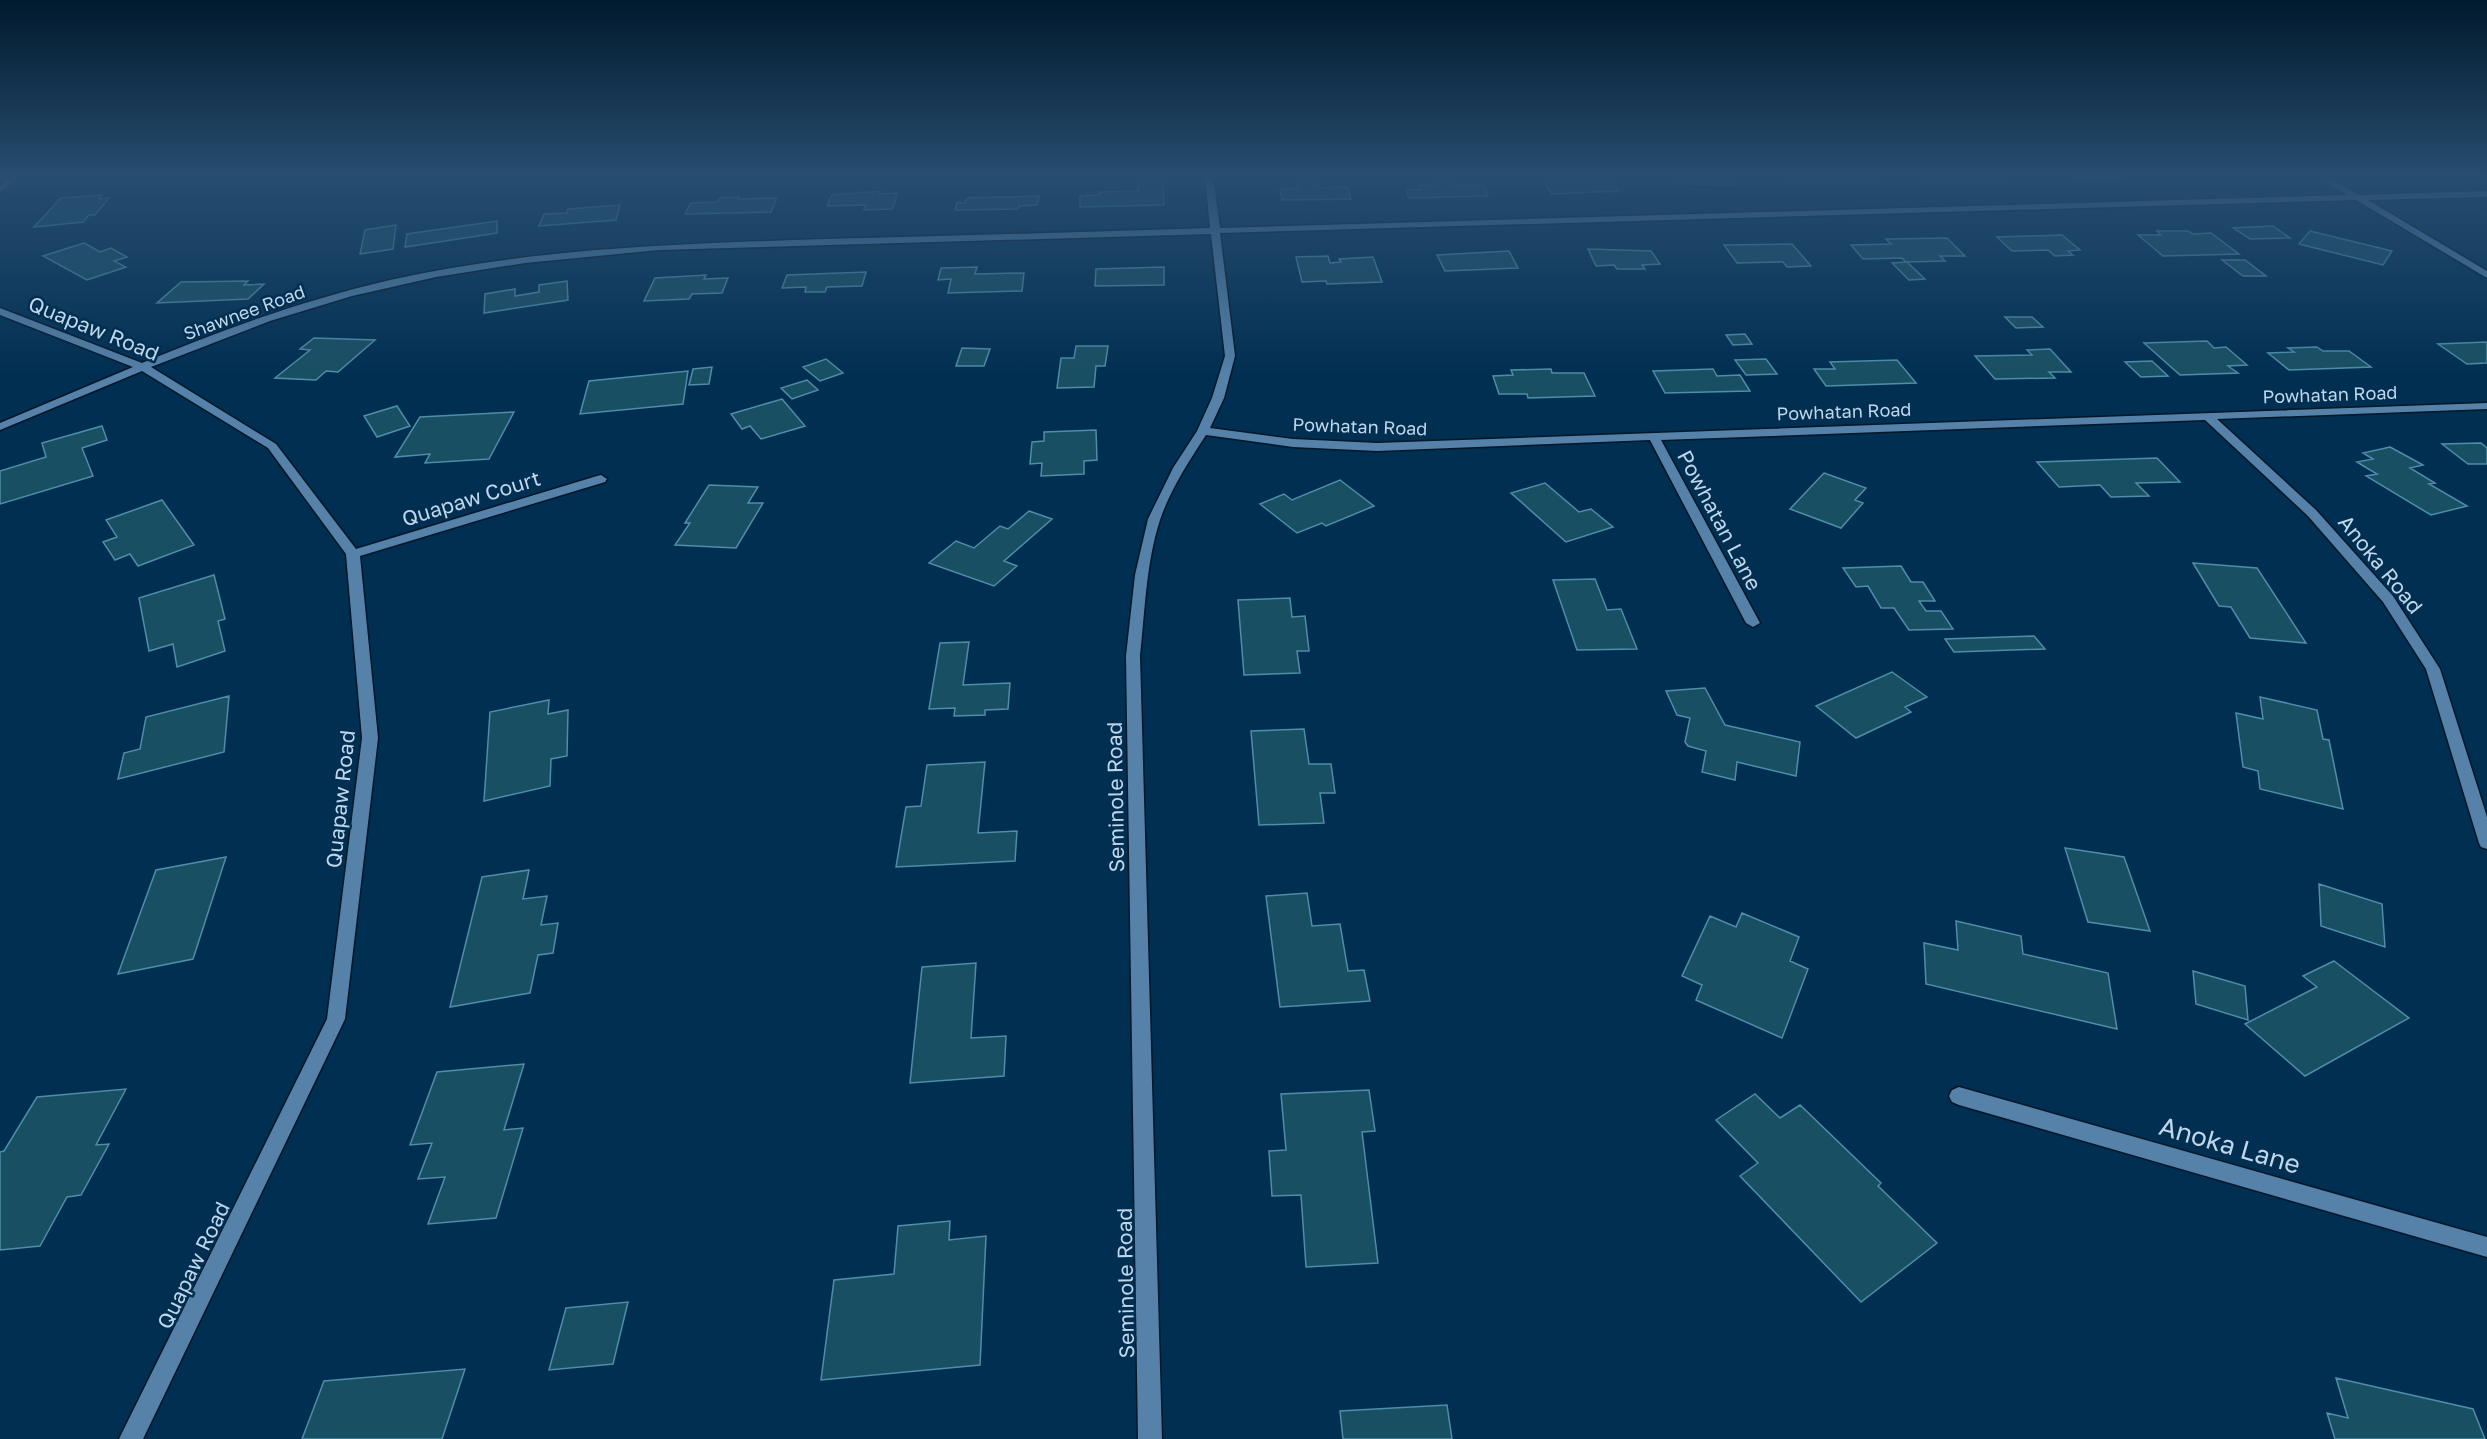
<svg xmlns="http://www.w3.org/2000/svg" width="2487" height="1439" viewBox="0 0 2487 1439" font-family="'Golos Text',sans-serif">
<rect width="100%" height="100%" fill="#012f51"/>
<path fill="#194f63" stroke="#4e8ea8" stroke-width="1.5" d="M1672,176H1726L1734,185L1678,184Z
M1782,176H1868L1874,182L1789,184Z
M1921,176H1995L2002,181L1929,183Z
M2049,176H2122L2125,178L2074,179L2071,177Z
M1609,178L1619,191L1552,194L1543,181Z
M1435,180H1449L1451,185H1483L1488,196L1409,198L1406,190H1421L1419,185H1437Z
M1163,181L1164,205L1080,207V196L1099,195V192L1138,191V182Z
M1297,184H1318L1319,188L1348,187L1351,199L1282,200L1280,189H1298Z
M880,191L879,194L898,193L892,209L864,210L866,205L827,206L832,195Z
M102,195L99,199L109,198L95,215H89L83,222L34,227L61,198Z
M1039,196L1037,205L1019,206L1018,209L955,210L957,203H965L967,198Z
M739,197L738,199L777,198L771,212L685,214L691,203L718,202L720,198Z
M620,205L616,220L539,226L544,214L567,213L568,209Z
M497,221V233L405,247L407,234Z
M396,225L393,249L360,254L365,230Z
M2273,226L2290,238L2250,239L2233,228Z
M2157,231H2188L2193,234L2211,233L2239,254L2163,256L2138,235H2161Z
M2310,231L2392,251L2383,265L2299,244Z
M2062,235L2080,250L2068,251L2073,255L2055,256L2048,250L2012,251L1997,237Z
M1947,238L1965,256H1940L1945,261L1906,262L1902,258L1863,259L1851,245L1891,244L1886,239Z
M84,243L100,252L111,248L127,257L114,261L126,267L87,280L43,256Z
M1792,244L1811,266L1787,267L1783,262L1737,263L1724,245Z
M1588,249L1651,251L1660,264L1642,265L1645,269H1617L1614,265L1596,266Z
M1509,251L1518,268L1445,271L1437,255Z
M1328,256L1330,263L1341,262L1339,259L1373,257L1382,282L1327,284L1326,281L1302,282L1296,257Z
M2222,260H2245L2266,276H2243Z
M1907,262L1925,279L1909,280L1892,263Z
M977,267L975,274L1024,273L1022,291L948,293L951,279L938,280L941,268Z
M1164,267V285L1095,286L1096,269Z
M866,272L862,286L827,287L825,292H805L806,287L782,288L787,275Z
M706,275L704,279L728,278L722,293L692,294L689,299L644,301L655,278Z
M248,281L244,285L264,284L248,299L157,303L181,282Z
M567,281L568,300L484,313L485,294L515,289V296L539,292V285Z
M2005,317H2032L2043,327L2016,328Z
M1745,334L1752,344L1733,345L1726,335Z
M314,338L375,340L338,372L326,371L316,380L275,378L310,350L300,349Z
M2207,341L2214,348L2226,347L2247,365L2228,366L2238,373L2180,375L2144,343Z
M2487,342V363L2467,364L2438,344Z
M1076,346H1108L1105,366H1096L1094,387L1057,388L1061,358H1074Z
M2317,347L2323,351H2349L2371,367L2289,370L2268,353L2294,352L2288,348Z
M962,348L990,349L984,366H956Z
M2050,349L2071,372H2049L2055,378L1995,379L1975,356L2032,355L2027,350Z
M826,359L843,373L820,381L803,367Z
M1766,359L1777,374L1746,375L1735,360Z
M1897,360L1916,383L1826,386L1814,369H1835L1830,362Z
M2152,361L2168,376L2141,377L2125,362Z
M712,367L709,384L689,385L693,369Z
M1551,369L1552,373H1584L1595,396L1528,398L1527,394H1499L1493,376L1513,375L1511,370Z
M1713,369L1717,376L1740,375L1750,391L1665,393L1653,371Z
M688,371L683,404L580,414L589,381Z
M807,380L818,390L792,399L781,388Z
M782,399L805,426L761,439L750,426L742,429L731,414Z
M397,406L410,426L377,437L364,416Z
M514,412L489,459L425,463L430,454L395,457L420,417Z
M102,426L107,440L82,448L93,476L0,504V471L46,457L42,443Z
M1096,430L1097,460L1084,461V474L1041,476L1042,463L1030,464L1032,442L1044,441V432Z
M2481,443L2487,448V464H2468L2442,444Z
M2390,447L2423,465L2410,468L2435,483L2429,484L2467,506L2431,515L2366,476L2377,474L2357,462L2373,459L2363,453Z
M2157,458L2180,482L2136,483L2149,496L2111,497L2100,485L2059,487L2037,462Z
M1824,473L1866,488L1855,500L1863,503L1841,528L1790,509Z
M1340,480L1374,506L1326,526L1322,523L1297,533L1260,504L1284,494L1292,500Z
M1545,483L1579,512L1591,509L1613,527L1566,542L1511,493Z
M709,485L758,487L748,503H763L736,548L675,545L690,523H685Z
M162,500L194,545L138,566L130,554L115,560L103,542L117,537L106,520Z
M1029,511L1052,519L1004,561L1017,566L994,586L929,563L956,541L974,548L1000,526L1008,529Z
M2193,563L2257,568L2306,643L2250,638L2231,607L2219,606Z
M1901,566L1911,582H1923L1935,601H1919L1926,611H1941L1953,629L1909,630L1894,608H1881L1868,586L1856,587L1843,568Z
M214,575L225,619L218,621L225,651L177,667L173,644L149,651L139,598Z
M1595,579L1607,610L1621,609L1637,649L1577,650L1553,580Z
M1290,598L1292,617L1305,616L1309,651H1297L1300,673L1244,675L1238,600Z
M2034,636L2045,649L1954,652L1945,639Z
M969,642L963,685L1010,683L1008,709L985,710V715L954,716L955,708L929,709L940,643Z
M1892,672L1927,697L1905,707L1911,712L1856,738L1816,706Z
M1705,688L1725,725L1800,742L1796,776L1737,762L1735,780L1702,772L1706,751L1688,746L1685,742L1690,718L1677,715L1666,691Z
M229,696L224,752L118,779L124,753L140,749L146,717Z
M2260,697L2317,710L2323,739L2329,740L2343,809L2260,789L2258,771L2243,767L2236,713L2263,719Z
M549,700L548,714L568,710L567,756L551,759L550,786L484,801L490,712Z
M1304,729L1309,764H1331L1335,793H1320L1324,823L1259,825L1251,731Z
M985,762L978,833L1017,831L1015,861L896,867L906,807L921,806L927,765Z
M2065,848L2124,857L2150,931L2088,922Z
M226,857L193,959L118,974L156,870Z
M529,870L523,899L547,896L541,925L558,923L553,953L538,955L530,993L450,1007L482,877Z
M2319,884L2382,904L2385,947L2321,926Z
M1307,893L1312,926L1340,924L1348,971L1364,970L1370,1001L1280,1007L1266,896Z
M1742,913L1799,937L1790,961L1808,969L1782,1038L1696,1000L1702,985L1682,976L1710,916L1736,927Z
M1956,921L2021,936L2023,954L2108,973L2117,1029L1926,984L1924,943L1958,950Z
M2334,961L2409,1018L2305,1076L2245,1024L2317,987L2303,976Z
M976,963L971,1038L1006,1036L1004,1076L910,1083L922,967Z
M2193,971L2245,986L2248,1020L2196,1004Z
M524,1064L504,1130L523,1128L496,1218L428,1224L445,1177L418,1179L432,1143L410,1145L437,1072Z
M126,1089L96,1145L109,1144L81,1195L67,1197L40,1246L0,1250V1152L4,1151L37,1097Z
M1369,1090L1375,1131L1362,1132L1378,1263L1306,1267L1301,1195L1272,1196L1269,1151L1286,1150L1281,1094Z
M1755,1094L1780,1118L1800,1105L1881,1183L1878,1186L1937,1243L1861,1302L1740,1176L1758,1163L1716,1120Z
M950,1221L949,1240L986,1236L980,1365L821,1380L834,1280L894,1274L898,1226Z
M628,1302L613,1364L549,1370L566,1308Z
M465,1369L442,1439H302L324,1381Z
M2336,1378L2473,1409L2485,1439H2335L2327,1413L2348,1418Z
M1447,1405L1452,1439H1343L1340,1411Z"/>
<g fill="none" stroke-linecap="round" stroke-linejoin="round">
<g stroke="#021729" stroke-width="3">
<path id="street" d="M13,176H22L0,192V185Z
M1205,176H1213L1220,228L2347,195L2317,176H2326L2359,195L2487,191V197L2368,200L2487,271V278L2356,200L1220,233L1235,356L1224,398L1210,428L1293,439L1377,443L2487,403V409L2217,419L2316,510L2393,596L2440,669L2487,817V849L2481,847L2479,843L2426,669L2383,602L2308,516L2205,420L1661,440L1760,623L1753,627L1746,623L1650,440L1377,451L1293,447L1206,435C1189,461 1170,490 1160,520C1146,563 1145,611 1140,656L1162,1439H1138L1126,656L1135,575L1148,519L1173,468L1197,431L1212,398L1225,356L1211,234L659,250L525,263L436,277L352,296L270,321L151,367L276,444L356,549L597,476L601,475L607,479L605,482L360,556L378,738L345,1019L143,1439H119L327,1019L362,738L346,554L268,448L142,371L0,430V423L133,367L0,315V308L142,363C223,329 305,300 390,280C533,248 678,244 824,239C953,236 1082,232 1210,228Z
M1959,1087L2487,1237V1257L1959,1105L1952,1102L1949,1096L1952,1090Z"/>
</g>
<use href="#street" fill="#5681a8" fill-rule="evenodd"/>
</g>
<linearGradient id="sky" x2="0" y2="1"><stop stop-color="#011a2d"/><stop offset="0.47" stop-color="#274d70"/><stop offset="1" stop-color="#274d70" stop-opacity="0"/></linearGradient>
<rect width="2487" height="377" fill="url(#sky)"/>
<g text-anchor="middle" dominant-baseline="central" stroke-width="5" stroke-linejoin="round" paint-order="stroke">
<g font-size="18" fill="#bfd6eb" stroke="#012f51">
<text transform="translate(244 312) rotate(-20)">Shawnee Road</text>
<text transform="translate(2330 394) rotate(-2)">Powhatan Road</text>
<text transform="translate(1844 411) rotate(-2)">Powhatan Road</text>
<text transform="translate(1360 426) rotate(2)">Powhatan Road</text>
</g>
<g font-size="21" fill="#bfd6eb" stroke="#012f51">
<text transform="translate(94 328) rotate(22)">Quapaw Road</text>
<text transform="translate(471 498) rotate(-17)">Quapaw Court</text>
<text transform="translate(1720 520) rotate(62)">Powhatan Lane</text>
<text transform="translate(2381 564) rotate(51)">Anoka Road</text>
<text transform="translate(1115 797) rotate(-91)">Seminole Road</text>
<text transform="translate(340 799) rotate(-84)">Quapaw Road</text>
<text transform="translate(193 1265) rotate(-64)">Quapaw Road</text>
<text transform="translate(1125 1283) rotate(-91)">Seminole Road</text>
</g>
<g font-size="26" fill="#bfd6eb" stroke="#012f51">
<text transform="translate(2230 1145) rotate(16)">Anoka Lane</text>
</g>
</g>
</svg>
